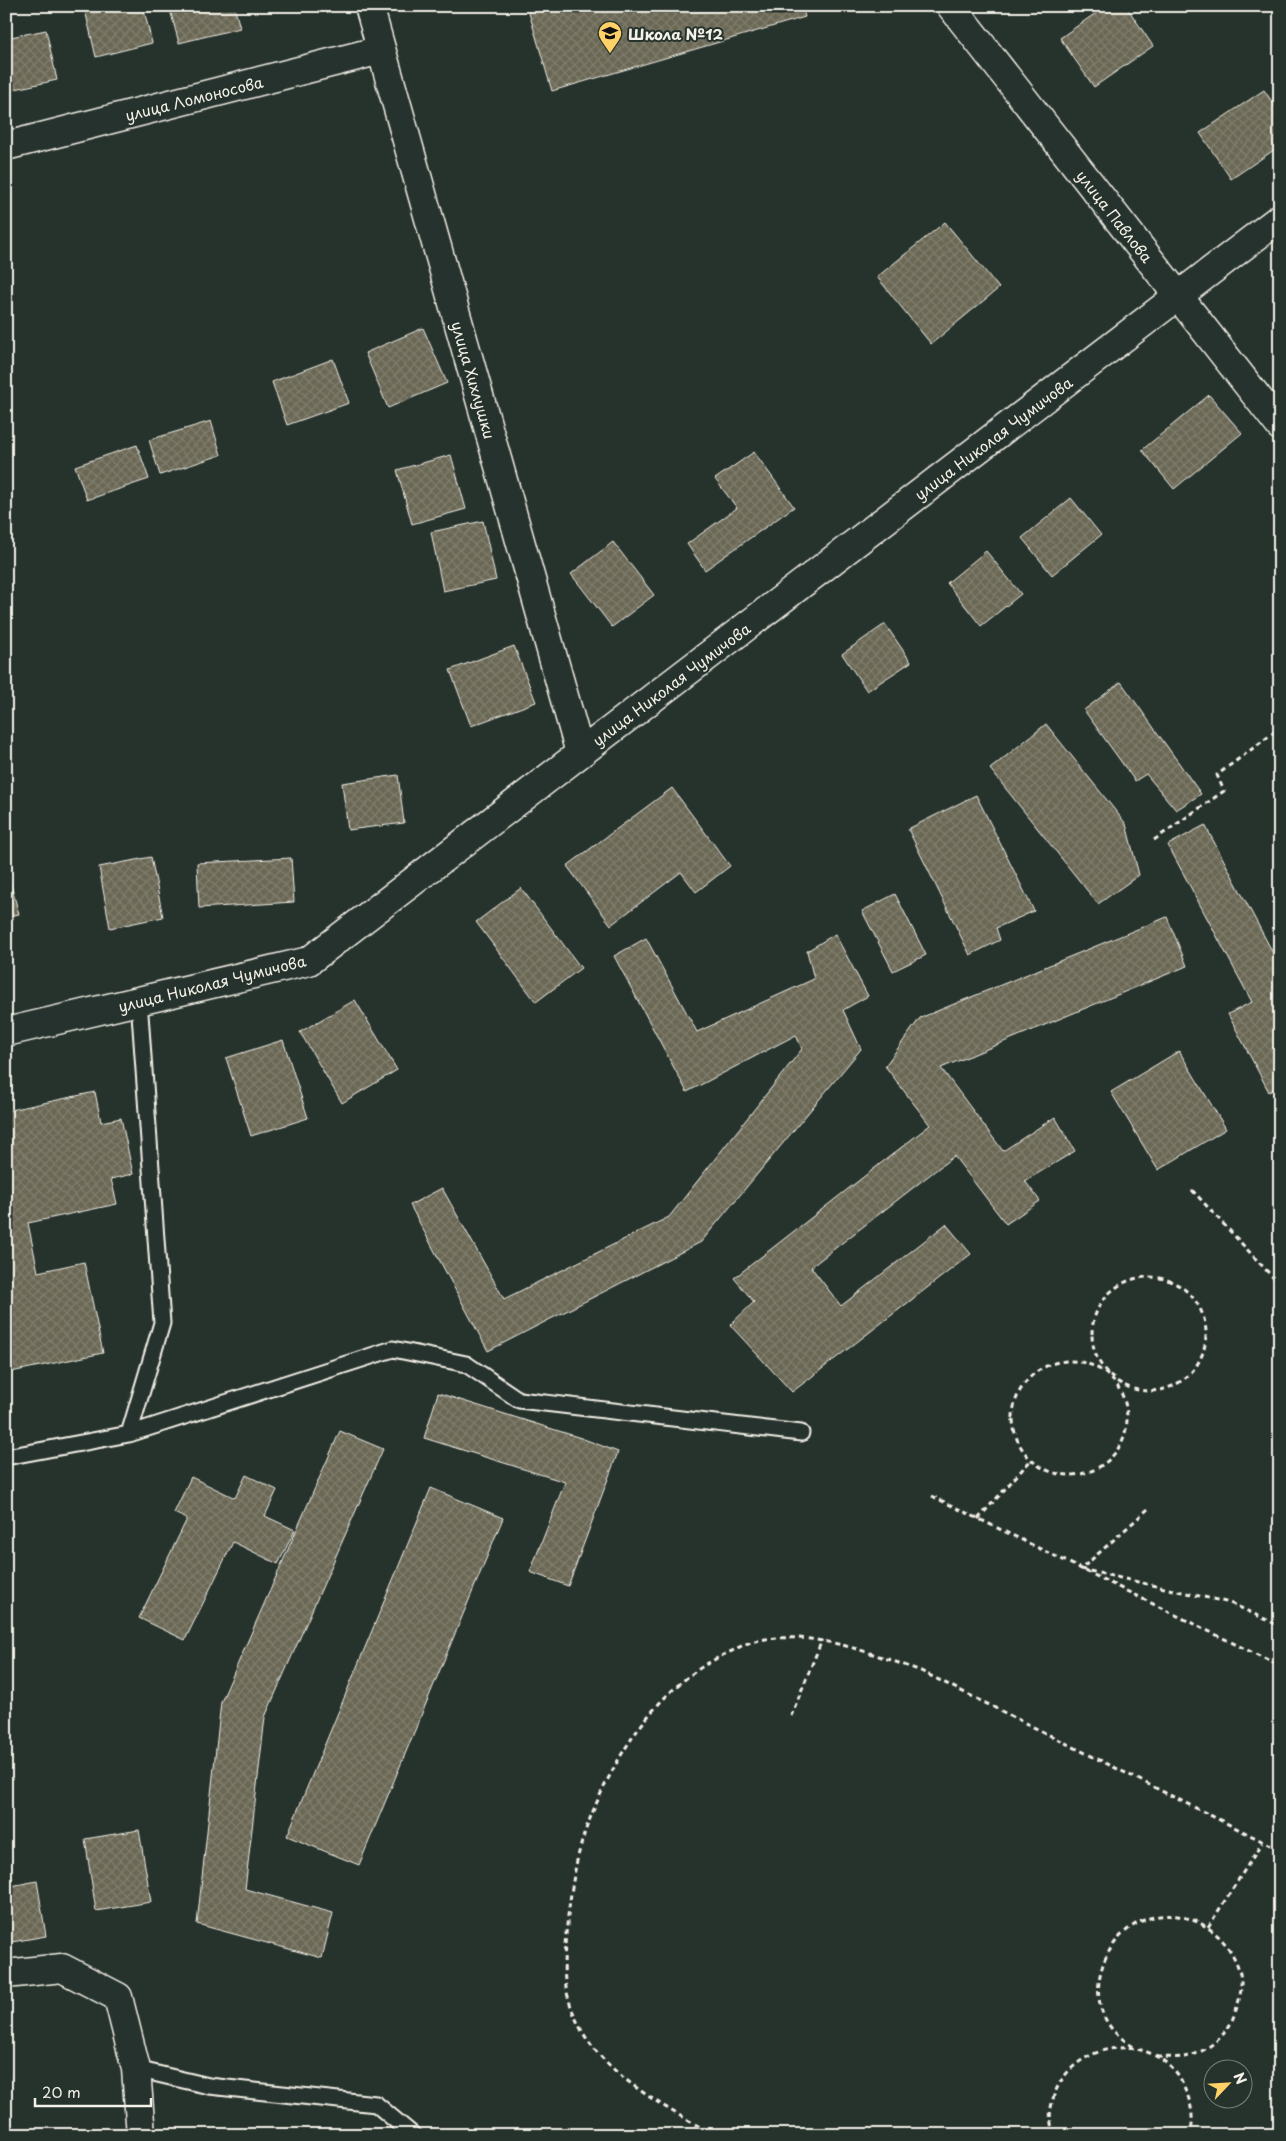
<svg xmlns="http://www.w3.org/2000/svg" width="1286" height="2141" viewBox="0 0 1286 2141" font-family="'Playpen Sans',sans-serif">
<defs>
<pattern id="building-cross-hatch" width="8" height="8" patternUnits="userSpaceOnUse" patternTransform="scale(1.25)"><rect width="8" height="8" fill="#6a6754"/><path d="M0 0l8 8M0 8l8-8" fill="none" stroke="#807d6d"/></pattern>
</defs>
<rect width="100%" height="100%" fill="#26332d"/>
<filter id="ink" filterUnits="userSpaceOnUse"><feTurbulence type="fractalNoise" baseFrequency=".02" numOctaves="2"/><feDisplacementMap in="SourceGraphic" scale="10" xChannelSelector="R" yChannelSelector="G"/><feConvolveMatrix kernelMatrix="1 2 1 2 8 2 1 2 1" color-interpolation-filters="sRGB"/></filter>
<g filter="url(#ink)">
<path fill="url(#building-cross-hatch)" stroke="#f4f1e8" d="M101,6H143L152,43L96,57L85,10Z
M169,6H234L240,28L179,43Z
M527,6H802L805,17L552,91Z
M1106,6H1126L1153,46L1094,87L1060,38Z
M46,30L57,80L6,91V38Z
M1264,90L1280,113V146L1231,179L1200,133Z
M945,222L999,288L931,344L877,277Z
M423,328L447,383L388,408L365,353Z
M333,359L349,403L287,425L272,382Z
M1209,395L1242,433L1174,489L1142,450Z
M211,421L221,455L160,475L149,440Z
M137,445L149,479L87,500L75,466Z
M754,452L794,507L705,570L687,544L737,508L715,479Z
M451,455L466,509L412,524L397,470Z
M1071,498L1101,535L1052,575L1022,538Z
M483,521L496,580L443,591L431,532Z
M613,542L654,595L612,627L571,574Z
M986,551L1021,594L981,626L947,583Z
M885,624L911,662L867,691L842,654Z
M514,646L536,702L471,726L450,670Z
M1121,682L1201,794L1176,810L1146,774L1135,781L1084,710Z
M1046,724L1126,824L1139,875L1098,904L990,769Z
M398,775L404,823L348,830L342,783Z
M672,788L730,866L696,892L681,872L611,925L567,866Z
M976,795L1034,911L996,928L1000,940L970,955L908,829Z
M1205,825L1280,966V1025L1277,1026L1280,1032V1086L1269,1092L1228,1014L1252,1002L1168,845Z
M151,857L163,917L110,928L99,867Z
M291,858L294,902L199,908L197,863Z
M6,867L19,914L6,917Z
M521,888L581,968L536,1002L476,922Z
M895,894L926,955L893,971L862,911Z
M1167,917L1187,966L941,1068L1003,1151L1055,1117L1075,1151L1025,1181L1040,1201L1006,1224L954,1156L811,1267L841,1306L946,1224L971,1254L792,1392L730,1325L754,1302L734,1278L930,1125L885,1066L920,1018Z
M835,934L868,996L843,1010L861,1049L701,1242L488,1351L410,1205L442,1188L504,1299L669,1217L802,1049L796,1035L687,1092L614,956L646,938L697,1032L814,979L807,951Z
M355,1000L397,1070L342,1103L300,1032Z
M283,1040L308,1118L251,1136L226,1058Z
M1179,1051L1226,1129L1158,1170L1111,1092Z
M95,1092L101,1122L121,1118L133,1174L111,1179L117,1204L28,1223L38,1272L84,1262L103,1353L6,1373V1111Z
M438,1393L581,1438L618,1452L568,1586L530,1572L565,1482L424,1438Z
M340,1431L383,1449L265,1717L245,1889L333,1913L322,1958L197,1924L221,1702Z
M246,1475L277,1490L265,1516L295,1530L278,1564L233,1542L185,1640L139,1618L187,1519L174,1513L191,1477L235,1498Z
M431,1488L503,1518L359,1865L287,1836Z
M139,1830L151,1902L96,1911L85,1839Z
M37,1881L46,1936L6,1943V1887Z
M6,2049L11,2090L6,2091Z"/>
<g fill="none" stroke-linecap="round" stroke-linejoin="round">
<g stroke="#f4f1e8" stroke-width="19">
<path id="service" d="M129,1434L162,1323L139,1000
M6,1457L129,1434L393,1349L466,1364L519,1400L801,1433
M136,2069L209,2086L376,2104L413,2135"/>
</g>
<g stroke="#f4f1e8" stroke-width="31">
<path id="minor" d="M369,6L580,753
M951,6L1280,426
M6,146L381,50
M6,1032L309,961L1280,218
M6,1974L62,1968L118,1997L136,2069L141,2135"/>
</g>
<path stroke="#f4f1e8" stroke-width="3" stroke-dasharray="5 4" stroke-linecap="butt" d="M1154,840L1224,791L1217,775L1280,728
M1192,1190L1280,1285
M1092 1334a57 57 0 1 1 114 0a57 57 0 1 1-114 0Z
M1013 1418a57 57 0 1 1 114 0a57 57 0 1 1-114 0Z
M932,1496L1280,1666
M1148,1509L1081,1569L1230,1603L1280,1626
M978,1519L1030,1461
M791,1716L822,1640
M1208,1927L1262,1843
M1132,2047C1126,2041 1118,2036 1112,2029C1081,1991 1107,1927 1154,1917C1192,1909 1228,1934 1239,1970C1244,1986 1239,2003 1233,2018C1226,2037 1204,2054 1184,2057C1176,2058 1166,2057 1158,2057
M715,2135C670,2111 608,2077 582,2031C559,1989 563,1961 568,1916C572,1884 577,1851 589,1821C617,1751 661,1681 732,1651C739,1647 747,1643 755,1641C812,1629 868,1652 921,1671L1280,1850
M1052,2135C1052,2126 1049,2116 1051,2108C1060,2047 1143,2025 1179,2077C1182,2082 1184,2088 1187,2094C1192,2105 1194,2123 1190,2135"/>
<use href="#service" stroke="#26332d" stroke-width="15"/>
<use href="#minor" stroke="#26332d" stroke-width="28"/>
</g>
</g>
<defs>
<g id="school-pin" transform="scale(1.25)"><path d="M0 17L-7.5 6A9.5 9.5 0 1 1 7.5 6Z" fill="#ffd166" stroke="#26332d"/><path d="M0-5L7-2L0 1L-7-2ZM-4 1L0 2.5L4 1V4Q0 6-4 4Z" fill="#111"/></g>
</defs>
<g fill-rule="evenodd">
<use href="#school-pin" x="610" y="33"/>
</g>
<g text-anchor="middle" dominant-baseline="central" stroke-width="4" stroke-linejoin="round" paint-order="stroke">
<g font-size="15" font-weight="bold" fill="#f4f1e8" stroke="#26332d" text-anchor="start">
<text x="628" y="33">Школа №12</text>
</g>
<g font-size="15" fill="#f4f1e8" stroke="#26332d">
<text transform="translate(194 98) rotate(-14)">улица Ломоносова</text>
<text transform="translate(1115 216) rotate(52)">улица Павлова</text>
<text transform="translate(474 380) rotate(74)">улица Хихлушки</text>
<text transform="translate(993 438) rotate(-37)">улица Николая Чумичова</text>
<text transform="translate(671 684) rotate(-37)">улица Николая Чумичова</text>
<text transform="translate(212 983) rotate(-14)">улица Николая Чумичова</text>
</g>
</g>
<rect width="1286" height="2141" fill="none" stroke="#26332d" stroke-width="25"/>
<rect x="12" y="12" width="1261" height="2116" fill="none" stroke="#f4f1e8" stroke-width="2" filter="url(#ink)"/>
<g transform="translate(1228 2084) rotate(65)"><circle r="24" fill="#26332d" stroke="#787f78"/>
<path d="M0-4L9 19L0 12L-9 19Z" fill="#ffd166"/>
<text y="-8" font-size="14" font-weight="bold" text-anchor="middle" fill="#f4f1e8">N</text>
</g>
<path d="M35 2098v8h116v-8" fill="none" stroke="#f4f1e8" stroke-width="2.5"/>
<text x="42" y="2098" font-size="15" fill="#f4f1e8" stroke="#26332d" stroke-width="4" paint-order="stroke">20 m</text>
</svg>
